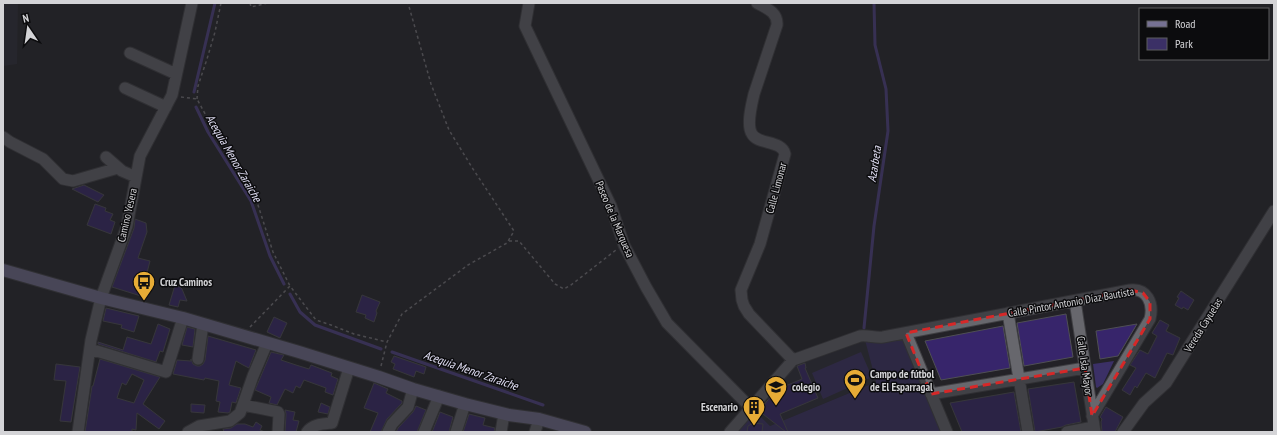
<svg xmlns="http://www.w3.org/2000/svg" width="1277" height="435" viewBox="0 0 1277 435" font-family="'PT Sans Narrow',sans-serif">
<rect width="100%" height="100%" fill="#232227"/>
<path fill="#2c2b35" d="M3,3H18L17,64L3,66Z
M865,338L876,382L770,426L754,410L791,367Z"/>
<path fill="#3b3066" d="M903,337L943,432H735L754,410L770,426L876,382L865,340Z
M861,352L872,377L823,399L812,373Z
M1114,361L1103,384L1097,388L1096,387L1093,364Z"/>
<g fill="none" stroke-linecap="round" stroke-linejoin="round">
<path stroke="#51428a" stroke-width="3" d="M194,92L215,3
M196,107L208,132L251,201L270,256L284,284
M290,294L300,312L315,325L381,349
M864,328L874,226L888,131L886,89L875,45L874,3
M392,352L543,405"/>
</g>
<path fill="#37256b" stroke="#4f4f54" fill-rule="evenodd" d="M84,185L104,195L98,202L72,189Z
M95,204L106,208L105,211L113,214L110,220L115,222L111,234L87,225Z
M135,219L146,223L147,232L138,258L150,261L141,296L112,287L134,228Z
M175,285L180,287L182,289L187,301L180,300L178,307L169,305Z
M1181,291L1194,300L1188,310L1183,307L1182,309L1175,305L1179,298L1177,297Z
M362,295L380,302L376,311L377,313L374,322L365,318L366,315L356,312Z
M106,308L139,316L134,332L121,328L122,325L103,321Z
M1066,314L1073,357L1024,366L1017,323Z
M274,317L287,323L280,338L267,332Z
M1160,320L1169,325L1166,331L1180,338L1173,355L1167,353L1155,378L1146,373L1137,388L1135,386L1130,395L1122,390L1136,368L1130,365L1140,350L1148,354L1157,336L1152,333Z
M158,324L170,329L163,352L160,351L156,362L98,344V342L123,350L127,337L151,344Z
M1137,324L1118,356L1100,359L1096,331Z
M1003,326L1010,368L941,380L925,341Z
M187,327L195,329L193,347L182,345Z
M208,336L256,350L249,368L243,365L236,361L229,385L241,388L236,403L232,402L230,412L228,413L218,412L220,402L216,401L219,381L205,378L204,380L173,374L177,360L191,361V359L193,364L197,366H200L203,364L205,360Z
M271,352L284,355L281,360L296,365L309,369L311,365L332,373L331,376L338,379L333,395L325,392L326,388L304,380L300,388L296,386L293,393L285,389L277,405L269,403L271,397L255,390Z
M394,356L426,367L424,374L416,371L414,377L393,369L395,364L391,362Z
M100,359L160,377L143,404L165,421L159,429L137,413L136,430L132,429V432H85L92,386H93ZM132,374L144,380L134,403L117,398L122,383L126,385Z
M805,363L806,368H805L818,398L780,414L788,432H786L759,411L776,390L802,379L797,366Z
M56,364L80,367L71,422L60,421L66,381L54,380Z
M1074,382L1081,422L1066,425L1062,427L1035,432L1028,389Z
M374,383L388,389L386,393L402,401V403L387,419L381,432H370L378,413L364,408Z
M1014,392L1021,432H962L950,403Z
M321,403L330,407L328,414L318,412Z
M191,404L205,405L204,413L191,412Z
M416,406L426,410L417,432H396L398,428L413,412Z
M1106,407L1123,417L1115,432H1102L1101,422L1102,419L1100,417Z
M285,410L295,412L293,420L299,421L296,432H285L286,414Z
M440,412L453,417L449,432H432Z
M469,414L485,418L483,425L495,428L494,432H463Z
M256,422L262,426L260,430L265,432H224L223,429L231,428L237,424H245L253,427Z
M753,423L763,424L762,432H747L748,426Z"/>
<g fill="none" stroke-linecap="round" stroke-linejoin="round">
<g stroke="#404044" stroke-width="13">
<path id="street" d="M529,3L525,26L611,206L624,245L646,287L667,323L751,408
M757,3C766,8 778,12 777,25L754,94C752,103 746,125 752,134C758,145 782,140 785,154L760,244L741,290L742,300L744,306L749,314L793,360
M130,53L176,74
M125,88L166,107
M3,137L10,142L43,159L63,179L73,181L118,168
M106,157L122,171L136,177
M1075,301L1095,432
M1008,313L1028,432
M906,333L947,432
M90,349L166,372L183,318
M198,359L203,324
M931,394L1085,368
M243,405L278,412L279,414L278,432
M78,432L91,340L101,298L127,226L140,156L172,95L192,3
M188,432L199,426L230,421L240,413L253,376L267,343
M307,432C313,424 323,424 332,423L349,368
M388,432L392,424L408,407L413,389
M424,432L439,396
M456,432L465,404
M501,432L504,414
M535,432L539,419
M730,432L793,360L860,336C868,335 875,338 883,337L1130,290C1147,288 1154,303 1150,319L1092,416
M1067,432L1094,427
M1123,432L1144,403L1166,383L1274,211"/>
</g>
<g stroke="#404044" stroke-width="14">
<path id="secondary" d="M3,270L101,298L183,318L299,352L379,377L413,389L465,404L509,415L539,419L585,432"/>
</g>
<path stroke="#7c7b7f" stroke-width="1.5" stroke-dasharray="3 3" stroke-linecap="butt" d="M250,3L251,7L268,3
M181,97L197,99L215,132L252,193L258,205L273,252L290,286
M197,99L198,86L207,59L215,32L221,3
M509,241H519L555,284L564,289L571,285L616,250
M250,327L290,286L316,320L331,325L354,334L387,342
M381,366L387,342L402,314L468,265L507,243L514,231L473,169L449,130L431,84L408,3"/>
<use href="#street" stroke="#67676d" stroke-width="11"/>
<use href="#secondary" stroke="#767193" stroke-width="12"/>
</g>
<path d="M0 0H1277V435H0ZM1130,290L1143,293L1150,302V319L1092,416L1085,368L931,394L906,333Z" fill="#232227" fill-opacity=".55" fill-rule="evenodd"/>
<path fill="none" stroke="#d62828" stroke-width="3" stroke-dasharray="8 5" stroke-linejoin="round" d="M1130,290L1143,293L1150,302V319L1092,416L1085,368L931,394L906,333Z"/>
<defs>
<g id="bus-pin" transform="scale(1.15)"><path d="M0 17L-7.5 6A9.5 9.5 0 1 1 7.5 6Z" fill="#e7ac36" stroke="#0c0c0e"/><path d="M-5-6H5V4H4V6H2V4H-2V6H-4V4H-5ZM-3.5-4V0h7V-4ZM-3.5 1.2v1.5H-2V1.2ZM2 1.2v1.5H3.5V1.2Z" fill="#111"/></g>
<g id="stadium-pin" transform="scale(1.15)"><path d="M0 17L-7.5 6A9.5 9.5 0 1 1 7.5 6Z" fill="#e7ac36" stroke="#0c0c0e"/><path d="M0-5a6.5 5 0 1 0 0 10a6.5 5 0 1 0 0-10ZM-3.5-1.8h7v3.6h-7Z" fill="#111"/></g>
<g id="university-pin" transform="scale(1.15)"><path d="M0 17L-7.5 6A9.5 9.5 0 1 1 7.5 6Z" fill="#e7ac36" stroke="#0c0c0e"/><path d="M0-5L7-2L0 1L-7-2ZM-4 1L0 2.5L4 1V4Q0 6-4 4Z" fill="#111"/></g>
<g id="building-pin" transform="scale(1.15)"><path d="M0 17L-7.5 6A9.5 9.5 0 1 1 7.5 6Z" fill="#e7ac36" stroke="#0c0c0e"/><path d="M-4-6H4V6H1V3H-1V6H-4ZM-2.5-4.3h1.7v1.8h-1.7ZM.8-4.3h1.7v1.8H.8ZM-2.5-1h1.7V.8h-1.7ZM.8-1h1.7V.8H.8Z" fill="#111"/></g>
</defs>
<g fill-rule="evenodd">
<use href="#bus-pin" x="144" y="282"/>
<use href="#stadium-pin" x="855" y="380"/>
<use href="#university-pin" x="776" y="387"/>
<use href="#building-pin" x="754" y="407"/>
</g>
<g text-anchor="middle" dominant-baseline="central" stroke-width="3" stroke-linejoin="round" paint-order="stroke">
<g font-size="11" fill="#d4d4d7" stroke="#0c0c0e">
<text transform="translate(776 188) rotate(-75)">Calle Limonar</text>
<text transform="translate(127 215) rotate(-77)">Camino Yesera</text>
<text transform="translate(615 219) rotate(67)">Paseo de la Marquesa</text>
<text transform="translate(1071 302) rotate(-10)">Calle Pintor Antonio Díaz Bautista</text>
<text transform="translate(1203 325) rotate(-58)">Vereda Cayuelas</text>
<text transform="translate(1085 366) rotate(82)">Calle Isla Mayor</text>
</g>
<g font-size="11" font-weight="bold" fill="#d4d4d7" stroke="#0c0c0e" text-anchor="start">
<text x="160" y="282">Cruz Caminos</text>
<text x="870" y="374">Campo de fútbol<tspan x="870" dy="13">de El Esparragal</tspan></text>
<text x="792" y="387">colegio</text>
<text x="738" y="407" text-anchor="end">Escenario</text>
</g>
<g font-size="12" font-style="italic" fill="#e1dff4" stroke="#0c0c0e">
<text transform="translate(234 158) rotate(60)">Acequia Menor Zaraiche</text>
<text transform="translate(874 164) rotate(-81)">Azarbeta</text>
<text transform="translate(471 370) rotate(19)">Acequia Menor Zaraiche</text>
</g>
</g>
<rect width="1277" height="435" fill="none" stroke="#d4d4d7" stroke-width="8"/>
<rect x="1139" y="8" width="130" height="52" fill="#0c0c0e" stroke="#5c5c5e"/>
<rect x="1147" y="21" width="20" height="6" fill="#767193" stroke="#5c5c5e"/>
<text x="1175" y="28" font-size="12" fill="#d4d4d7">Road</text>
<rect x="1147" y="38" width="20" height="12" fill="#3b3066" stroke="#5c5c5e"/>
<text x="1175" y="48" font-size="12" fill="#d4d4d7">Park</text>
<g transform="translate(28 28) rotate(347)" stroke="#0c0c0e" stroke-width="3" paint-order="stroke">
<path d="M0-3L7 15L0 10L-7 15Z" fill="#d4d4d7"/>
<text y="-6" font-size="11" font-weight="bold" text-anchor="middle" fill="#d4d4d7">N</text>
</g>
</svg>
